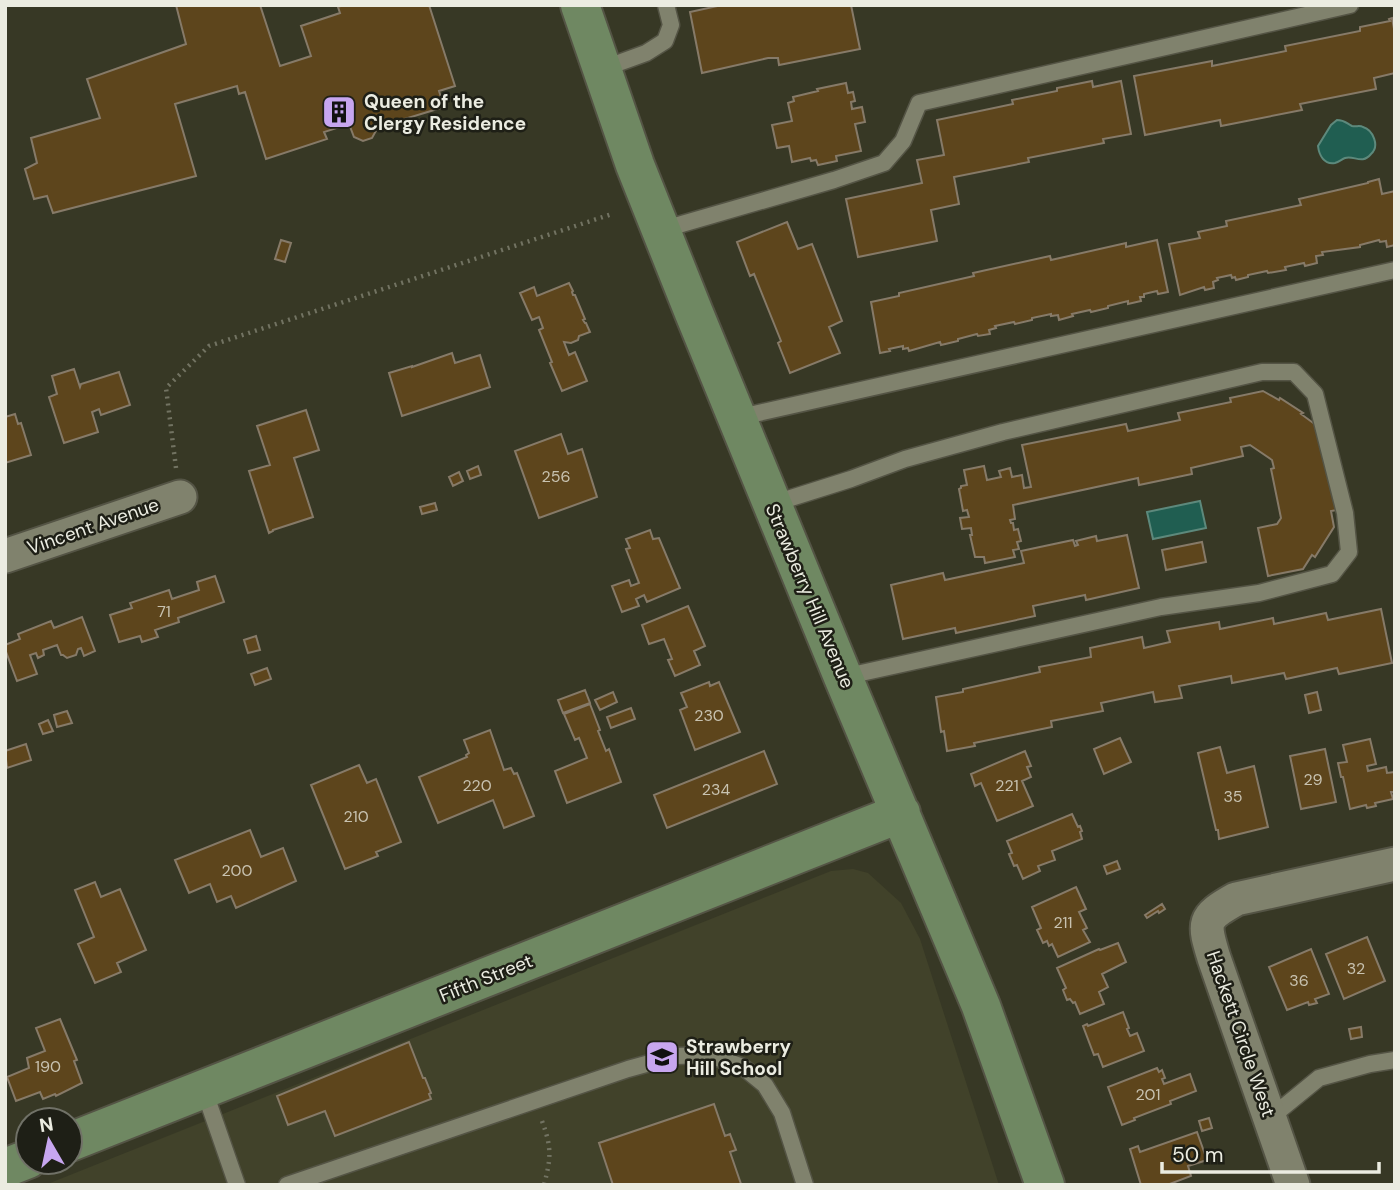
<svg xmlns="http://www.w3.org/2000/svg" width="1400" height="1190" viewBox="0 0 1400 1190" font-family="'DM Sans',sans-serif">
<rect width="100%" height="100%" fill="#373825"/>
<path fill="#41422a" d="M853,869L868,873L901,903L920,939L999,1185H45L831,871Z"/>
<path fill="#205e51" stroke="#5d897c" stroke-width="2" d="M1337,120C1345,120 1346,123 1352,126C1356,127 1360,125 1363,127C1373,130 1380,146 1371,154C1362,165 1354,155 1345,158C1342,159 1339,162 1335,163C1324,165 1319,155 1318,146L1331,125Z
M1200,501L1206,528L1153,539L1147,512Z"/>
<path fill="#5d451c" stroke="#867a68" stroke-width="2" d="M176,5H260L280,66L311,56L301,26L340,13L338,7L343,5H429L455,86L439,91L444,107L378,127L372,138L363,141L354,137L349,124L324,132L327,139L266,159L245,92L239,94L237,86L175,104L196,176L53,213L47,196L34,199L25,169L37,163L31,138L100,118L87,79L186,44Z
M722,5H851L860,49L779,65L778,58H768L702,73L690,12Z
M1392,18L1395,34V73L1374,78L1376,89L1300,104L1302,110L1221,126L1220,120L1145,135L1134,76L1212,61V66L1286,51L1285,46L1360,31V27L1390,21L1389,19Z
M1092,81L1093,87L1121,81L1131,134L1103,139L1104,143L1028,158L1029,162L954,177L959,204L931,210L937,241L858,257L846,199L922,183L917,160L944,155L937,120L1013,104L1012,100L1057,91V88Z
M846,83L848,93L853,92L855,101L851,102L852,109L862,107L865,122L855,124L861,151L836,156L837,161L818,165L816,160L811,161L810,158L792,162L789,146L777,148L772,125L792,121L788,103L794,101L793,97L818,91L817,89Z
M1379,179L1382,194L1395,191V245L1387,247L1386,241L1380,242L1379,240L1360,245V247L1322,252L1323,255L1316,256L1317,263L1305,266L1304,263L1285,267L1286,270L1268,273L1267,271L1248,275V277L1236,280L1235,277L1232,278L1231,275L1217,278L1218,280L1213,282L1214,288L1205,290L1204,287L1180,295L1169,244L1200,238L1198,232L1227,226L1226,221L1301,205L1299,199L1368,183V182Z
M787,222L798,249L812,244L842,321L829,327L840,353L790,373L778,343L781,341L754,274L750,276L737,242Z
M281,240L291,243L285,262L275,259Z
M1157,240L1168,292L1158,294L1157,291L1144,294V297H1140L1141,301L1128,304V301L1108,306V308L1091,312L1090,310L1072,314L1073,316L1059,320L1058,315L1051,316V314L1032,318V320L1015,324L1014,322L995,326L996,328L989,330L990,334L978,336L977,334L958,339V341L941,345L940,342L909,351L908,348L903,349V346L889,349L890,351L880,353L871,302L899,296V293L974,276L973,273L1050,256L1051,260L1126,243V247Z
M569,283L573,291L572,292L573,295H575L585,319L583,320L585,323H586L590,332L579,336L578,340L571,343L564,342L569,355L575,352L587,381L562,391L550,363L552,362L539,330L543,328L539,317L532,320L520,293L534,287L537,296Z
M452,353L455,363L480,355L490,387L402,416L389,373L412,366V367Z
M74,369L80,387L81,384L119,372L130,405L101,415L99,409L92,412L98,432L64,443L49,397L57,394L52,376Z
M1263,391L1279,400L1280,398L1303,413L1301,414L1316,425L1337,510L1331,511L1334,527L1315,557L1312,555L1303,569L1268,576L1258,528L1277,524L1281,518L1271,469L1274,468L1272,460L1250,445L1241,447L1243,456L1191,468L1192,474L1139,485L1138,478L1013,505L1015,519L1010,520L1011,523H1013L1014,530L1018,529L1021,541L1017,542L1019,549L1013,550L1015,557L985,563L984,557H975L970,535H972L971,528L962,529L960,518L969,517L967,510L963,511L959,489L961,488V486L967,485L964,470L984,466L987,480L1001,477L999,471L1010,468L1012,477L1022,475L1024,488L1031,487L1022,445L1126,424L1128,431L1180,420L1178,413L1231,402L1230,398Z
M306,410L319,450L294,458L313,517L273,530V531L269,533L249,471L270,465L257,426Z
M15,414L18,424L21,423L31,455L5,463V417Z
M561,434L568,454L582,449L597,497L539,518L515,451Z
M478,466L481,475L470,479L467,471Z
M459,472L463,481L453,486L449,477Z
M435,503L437,510L422,514L420,507Z
M650,530L653,539L659,538L680,588L647,602L644,595L636,599L639,606L622,612L612,586L629,580L631,586L639,583L626,549L630,548L626,539Z
M1127,535L1139,588L1086,600L1085,595L1033,606L1035,616L956,633L955,628L903,639L891,585L943,573L945,580L1024,563L1021,551L1073,540L1075,546L1078,545L1076,541L1096,536L1097,541Z
M1202,542L1206,562L1166,570L1162,550Z
M215,576L224,602L178,618L179,622L155,630L158,637L142,642L140,636L119,642L110,615L132,608L130,603L169,590L172,599L199,590L197,582Z
M688,606L705,646L694,651L700,665L675,676L668,660L672,659L664,639L649,644L642,625Z
M1381,609L1392,663L1339,674L1337,668L1286,679L1284,673L1232,683L1231,676L1179,686L1182,698L1155,702L1153,692L1101,703L1103,711L1051,721L1052,727L974,743L975,746L947,751L944,731L941,732L936,697L963,692V689L1040,672L1039,667L1091,657L1090,648L1142,637L1144,648L1170,642L1167,631L1219,622L1220,629L1273,618L1274,624L1326,613L1328,620Z
M82,617L95,651L84,656L81,648L78,649L76,655L67,658L63,655H61L57,645L43,650L44,655L38,658L36,653L30,655L37,674L17,681L5,649V645L20,639L18,634L51,621L54,628Z
M256,636L260,650L248,653L244,640Z
M267,668L271,679L255,685L251,674Z
M709,682L710,686L719,682L740,732L695,750L680,710L687,707L681,693Z
M585,690L590,703L563,713L558,700Z
M613,692L617,702L600,710L595,700Z
M1317,692L1321,710L1309,713L1305,695Z
M590,704L600,730L598,731L606,751L609,749L621,782L567,803L555,771L587,758L579,738L575,740L564,714Z
M631,708L635,719L611,728L607,717Z
M67,711L72,723L57,727L54,715Z
M48,720L53,731L43,734L39,724Z
M490,730L504,770L511,768L514,774L517,773L534,816L504,828L493,800L438,823L419,777L467,757L466,755L469,753L464,740Z
M1120,738L1131,762L1104,774L1094,749Z
M1370,739L1376,764L1367,766L1368,771L1386,767L1387,773L1395,772V792H1391L1393,799L1375,803L1376,806L1367,808L1366,805L1350,809L1343,777H1341L1338,763L1347,762L1343,745Z
M26,744L31,760L7,768L5,751Z
M1220,747L1227,773L1254,766L1268,827L1219,839L1218,830H1216L1198,753Z
M1325,749L1336,802L1301,809L1290,756Z
M764,751L777,784L667,828L654,795Z
M1025,751L1031,766L1027,767L1031,777L1022,781L1033,806L997,821L981,783L975,786L971,774Z
M359,765L367,783L376,779L401,842L376,852L378,856L345,869L311,785Z
M1072,814L1078,827L1080,826L1082,831L1080,832L1082,839L1052,851L1055,860L1038,866L1040,871L1023,879L1017,865L1014,866L1009,854L1012,853L1007,841Z
M250,830L261,857L283,848L296,881L236,908L231,896L217,902L210,884L189,893L175,860Z
M1117,861L1120,869L1107,874L1104,866Z
M95,882L101,897L120,889L146,950L117,963L121,972L95,983L78,944L94,937L75,890Z
M1076,887L1086,909L1079,912L1087,928L1083,930L1090,942L1058,957L1052,944L1049,946L1047,941L1043,943L1037,930L1041,928L1032,907Z
M1162,904L1165,909L1159,913L1158,911L1147,918L1145,915Z
M1367,937L1385,981L1344,999L1326,954Z
M1118,943L1126,962L1102,974L1108,987L1099,992L1104,1004L1080,1014L1075,1002L1073,1003L1070,999L1067,1000L1063,990L1066,988L1057,968L1099,949L1100,950Z
M1311,949L1329,994L1315,999L1317,1003L1309,1005L1308,1002L1287,1010L1269,967Z
M1123,1012L1129,1028L1127,1029L1130,1036L1137,1033L1144,1051L1103,1067L1098,1054L1094,1055L1083,1026L1087,1024L1088,1026Z
M60,1019L77,1060L74,1061L82,1083L56,1096L55,1094L43,1099L40,1092L16,1101L7,1077L29,1068L27,1058L45,1051L36,1028Z
M1361,1027L1362,1037L1351,1039L1349,1029Z
M409,1042L423,1078H425L431,1093L429,1094L431,1099L335,1136L325,1111L288,1125L277,1096Z
M1157,1068L1159,1072L1162,1070L1165,1078L1162,1079L1164,1084L1190,1074L1196,1091L1170,1101L1171,1104L1134,1118L1135,1120L1122,1125L1108,1087Z
M714,1104L725,1136L730,1134L736,1150L730,1152L741,1184L613,1185L599,1143Z
M1209,1118L1212,1128L1202,1131L1199,1121Z
M1197,1132L1207,1160L1188,1166L1191,1176L1167,1185H1141L1130,1149L1138,1146L1140,1152Z"/>
<g fill="none" stroke-linecap="round" stroke-linejoin="round">
<g stroke="#545445" stroke-width="19">
<path id="lane" d="M602,69L646,53L665,41L671,25L666,5
M661,230L834,180L884,163L903,141L919,103L1350,5
M736,418L1395,270
M772,504L851,479L905,459L1003,432L1262,372H1294L1315,394L1345,513L1349,552L1332,574L1259,593L1161,607L843,677
M204,1090L237,1185
M1270,1118L1319,1078L1370,1064L1395,1060
M287,1185L628,1069L675,1056L709,1055L743,1067L765,1085L782,1113L805,1185"/>
</g>
<g stroke="#545445" stroke-width="37">
<path id="street" d="M5,556L180,497
M1293,1185L1214,958C1203,922 1202,918 1236,899L1395,864"/>
</g>
<g stroke="#545445" stroke-width="42">
<path id="secondary" d="M580,5L635,165L694,313L843,677L981,1006L1045,1185
M70,1142L901,813
M5,1168L28,1159"/>
</g>
<path stroke="#727362" stroke-width="4.5" stroke-dasharray="2 5" stroke-linecap="butt" d="M176,468L166,388L209,346L612,214
M542,1121C552,1148 551,1158 544,1185"/>
<use href="#lane" stroke="#80826d" stroke-width="16"/>
<use href="#street" stroke="#80826d" stroke-width="33"/>
<use href="#secondary" stroke="#6f8862" stroke-width="38"/>
</g>
<defs>
<g id="building-square" transform="scale(1.75)"><rect x="-9" y="-9" width="18" height="18" rx="4" fill="#c7a6ef" stroke="#1e1f16"/><path d="M-4-6H4V6H1V3H-1V6H-4ZM-2.5-4.3h1.7v1.8h-1.7ZM.8-4.3h1.7v1.8H.8ZM-2.5-1h1.7V.8h-1.7ZM.8-1h1.7V.8H.8Z" fill="#111"/></g>
<g id="school-square" transform="scale(1.75)"><rect x="-9" y="-9" width="18" height="18" rx="4" fill="#c7a6ef" stroke="#1e1f16"/><path d="M0-5L7-2L0 1L-7-2ZM-4 1L0 2.5L4 1V4Q0 6-4 4Z" fill="#111"/></g>
</defs>
<g fill-rule="evenodd">
<use href="#building-square" x="339" y="112"/>
<use href="#school-square" x="662" y="1057"/>
</g>
<g text-anchor="middle" dominant-baseline="central" stroke-width="5" stroke-linejoin="round" paint-order="stroke">
<g font-size="16" fill="#c8c2b0">
<text x="556" y="476">256</text>
<text x="164" y="611">71</text>
<text x="709" y="715">230</text>
<text x="1313" y="779">29</text>
<text x="477" y="785">220</text>
<text x="1007" y="785">221</text>
<text x="716" y="789">234</text>
<text x="1233" y="796">35</text>
<text x="356" y="816">210</text>
<text x="237" y="870">200</text>
<text x="1063" y="922">211</text>
<text x="1356" y="968">32</text>
<text x="1299" y="980">36</text>
<text x="48" y="1066">190</text>
<text x="1148" y="1094">201</text>
</g>
<g font-size="19" font-weight="bold" fill="#ebece1" stroke="#1e1f16" text-anchor="start">
<text x="364" y="101">Queen of the<tspan x="364" dy="22">Clergy Residence</tspan></text>
<text x="686" y="1046">Strawberry<tspan x="686" dy="22">Hill School</tspan></text>
</g>
<g font-size="19" fill="#ebece1" stroke="#1e1f16">
<text transform="translate(93 526) rotate(-19)">Vincent Avenue</text>
<text transform="translate(810 596) rotate(67)">Strawberry Hill Avenue</text>
<text transform="translate(486 978) rotate(-22)">Fifth Street</text>
<text transform="translate(1241 1034) rotate(71)">Hackett Circle West</text>
</g>
</g>
<rect width="1400" height="1190" fill="none" stroke="#ebece1" stroke-width="14"/>
<g transform="translate(49 1141) rotate(351)"><circle r="33" fill="#1e1f16" stroke="#707167" stroke-width="2"/>
<path d="M0-5L12 26L0 18L-12 26Z" fill="#c7a6ef"/>
<text y="-10" font-size="19" font-weight="bold" text-anchor="middle" fill="#ebece1">N</text>
</g>
<path d="M1162 1162v10h217v-10" fill="none" stroke="#ebece1" stroke-width="3.5"/>
<text x="1172" y="1162" font-size="21" fill="#ebece1" stroke="#1e1f16" stroke-width="5" paint-order="stroke">50 m</text>
</svg>
